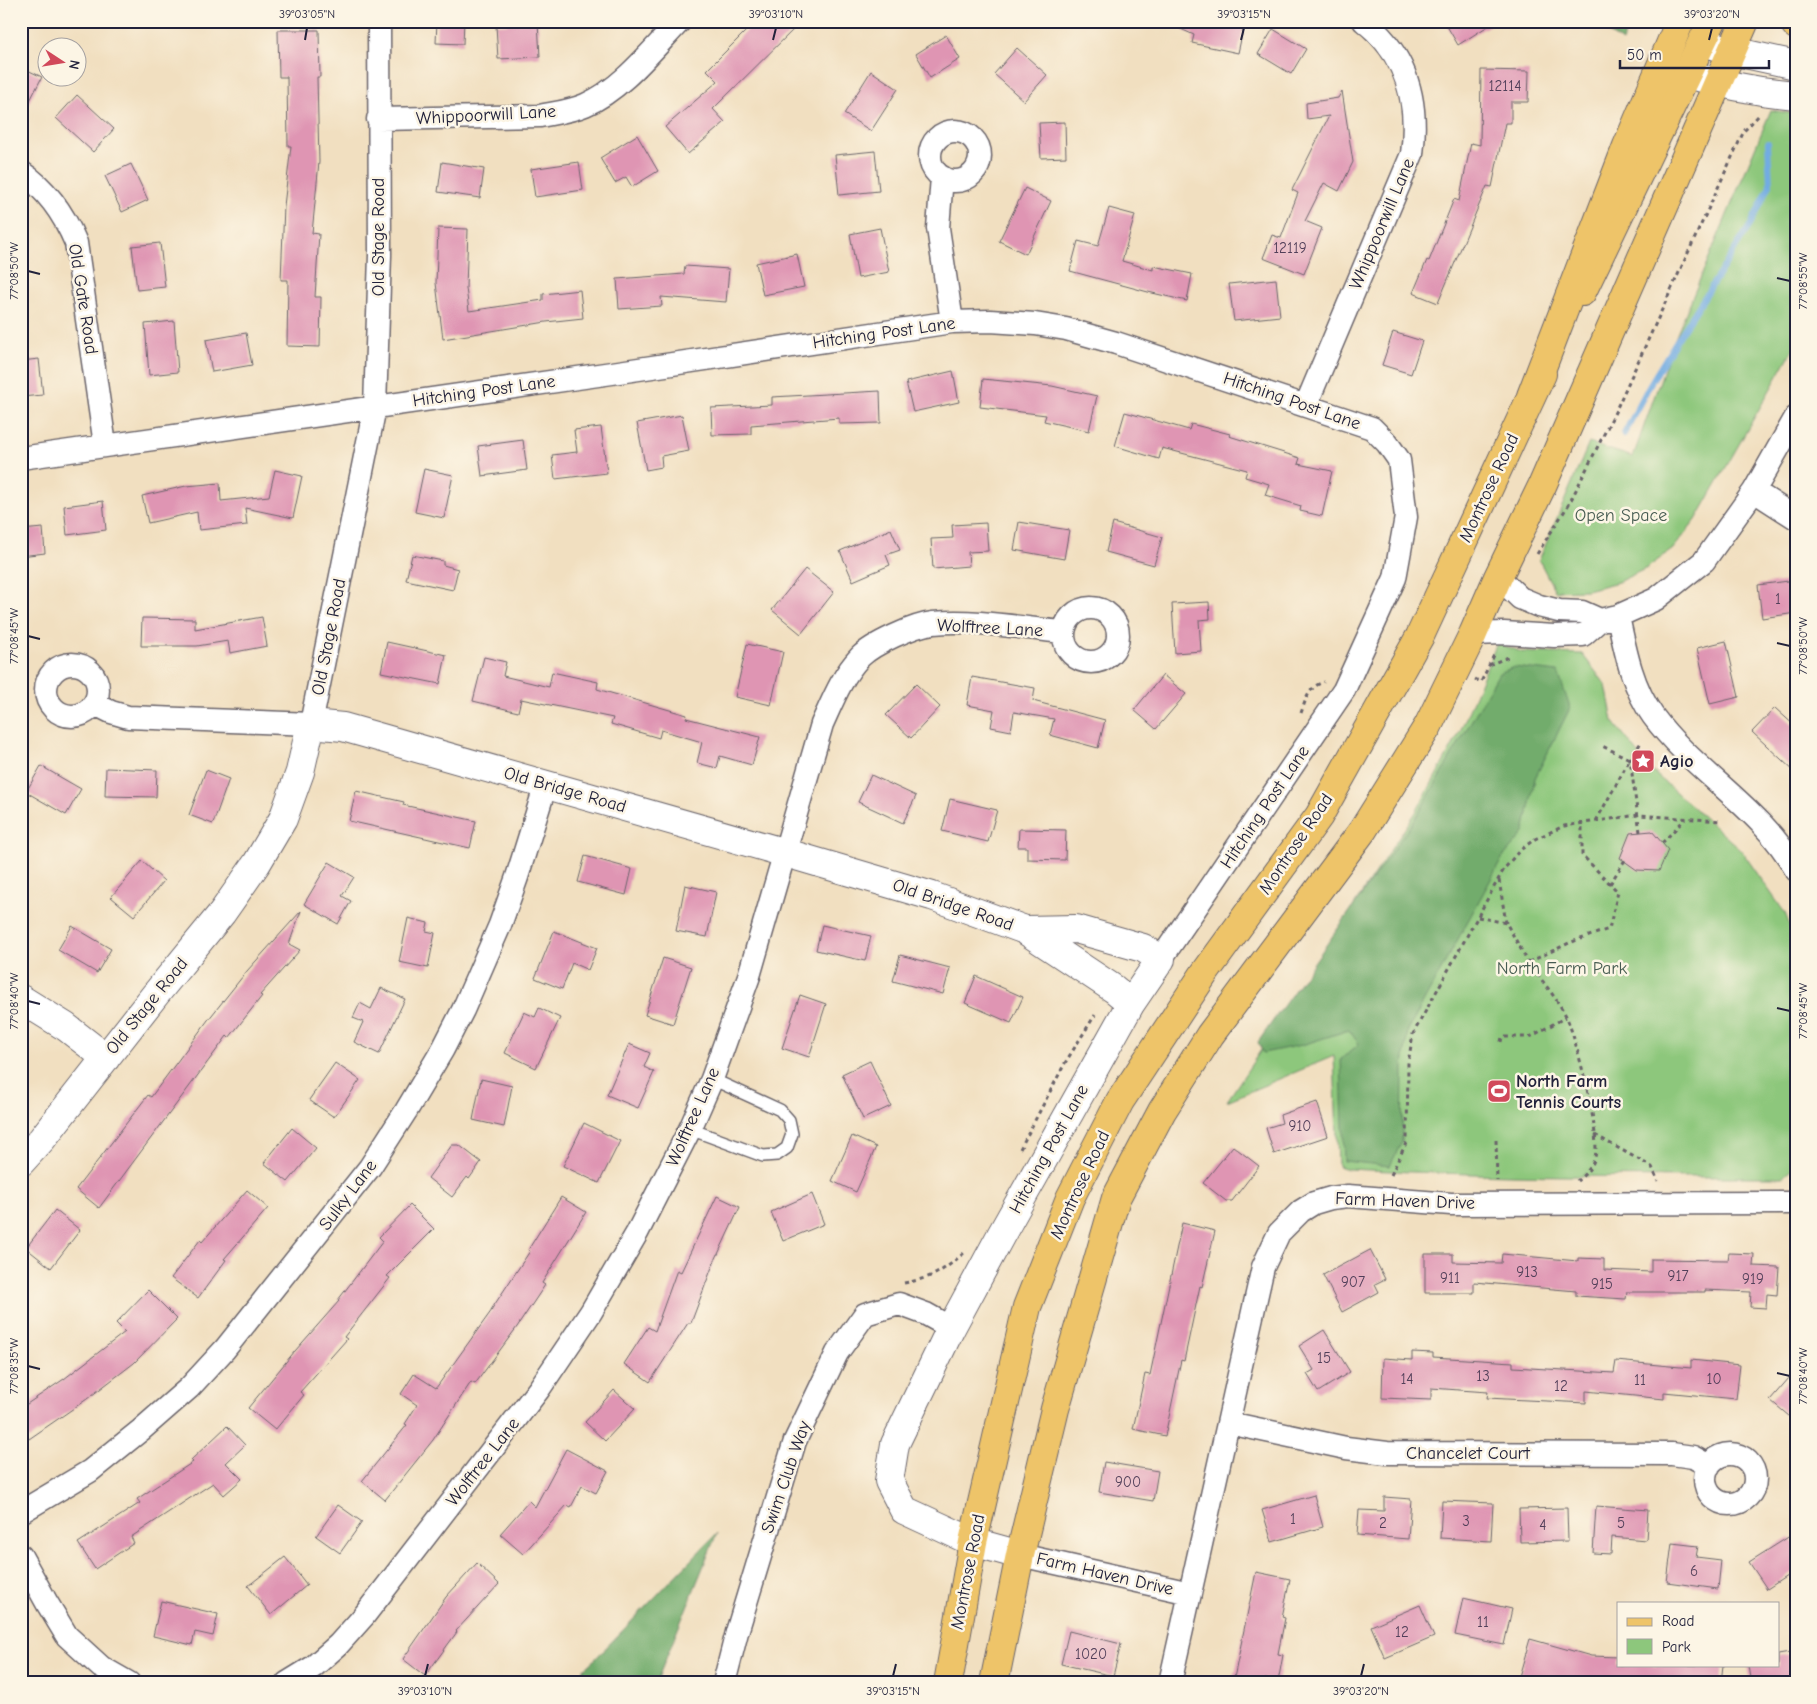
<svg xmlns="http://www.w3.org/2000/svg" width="1817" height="1704" viewBox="0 0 1817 1704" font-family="'Comic Neue',sans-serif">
<rect width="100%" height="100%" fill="#fcf5e5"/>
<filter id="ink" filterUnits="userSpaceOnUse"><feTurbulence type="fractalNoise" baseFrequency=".02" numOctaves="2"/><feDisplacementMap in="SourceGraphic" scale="10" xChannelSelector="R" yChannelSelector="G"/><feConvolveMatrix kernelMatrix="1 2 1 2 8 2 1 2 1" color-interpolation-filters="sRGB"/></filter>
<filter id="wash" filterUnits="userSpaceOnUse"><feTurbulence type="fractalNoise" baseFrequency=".0096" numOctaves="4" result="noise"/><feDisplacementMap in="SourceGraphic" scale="20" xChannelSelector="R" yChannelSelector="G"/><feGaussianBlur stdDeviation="1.12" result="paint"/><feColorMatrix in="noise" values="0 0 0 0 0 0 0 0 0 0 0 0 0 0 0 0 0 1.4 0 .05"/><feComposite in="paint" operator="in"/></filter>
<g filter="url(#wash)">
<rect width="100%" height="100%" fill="#f1dfc0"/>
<path fill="#8dc77c" stroke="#58745c" d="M1771,110L1796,114V344L1696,520L1673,549L1647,568L1618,582L1587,590L1555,591L1539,560L1589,443L1633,457L1674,341Z
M1497,643L1522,652L1582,654L1606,685L1613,721L1652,771L1741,850L1785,913L1796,942V1166L1782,1177C1638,1177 1493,1177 1348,1169L1338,1166L1334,1056L1227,1101L1293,1002L1367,885L1416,812L1459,734Z"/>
<path fill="#72ac6c" stroke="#4a6754" d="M1592,21H1630L1622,42Z
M1514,667L1558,672L1570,708L1535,778L1524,833L1503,857L1408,1030L1403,1065L1402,1141L1390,1166L1344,1161L1341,1059L1359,1044L1349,1030L1302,1045L1263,1053L1258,1042L1417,816L1499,673Z
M717,1533L656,1683H568L595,1659Z"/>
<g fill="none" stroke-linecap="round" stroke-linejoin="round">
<path stroke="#72ace2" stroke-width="6" d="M1624,434L1650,384L1677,340L1751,224L1770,185L1768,143"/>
</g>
<g id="blocks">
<path fill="#df95b3" d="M437,21H464L463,44L436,43Z
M756,21H802L713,109L725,122L688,154L665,127L718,81L707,70Z
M1163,21H1245L1238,53L1192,43L1194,35Z
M1444,21H1496L1458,45Z
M538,22L540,57L498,59L496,25Z
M1273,29L1306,49L1291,74L1258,54Z
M278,30H319L320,77H317L319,162L312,233L319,234L315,297H321L320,347L287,346L288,280H281L284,206L291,146H288L287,77H279Z
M946,35L960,59L930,78L916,54Z
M1017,48L1047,75L1024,101L994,74Z
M21,67L42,77L21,118Z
M1481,70L1529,71L1528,102H1511V123H1505L1492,187L1487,186L1438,303L1413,293L1427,260L1429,261L1454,199L1459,201L1471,143L1480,145Z
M871,71L898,89L871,131L844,114Z
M1342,91L1353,162L1339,191L1324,183L1305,221L1322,228L1304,274L1263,258L1272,235L1281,238L1298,193L1292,190L1329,116L1307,119L1306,103L1338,98Z
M77,95L114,129L93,152L56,118Z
M1065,122L1066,157L1041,158L1039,123Z
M637,135L658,171L632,187L626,177L615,183L600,158Z
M875,151L879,191L839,195L835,155Z
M442,162L484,169L480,198L438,192Z
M579,162L583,190L535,197L531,169Z
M131,164L148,200L122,212L105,176Z
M1025,188L1051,201L1026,254L999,241Z
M1109,208L1135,215L1122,261L1153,270V266L1192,274L1187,301L1148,292L1070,271L1078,241L1098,246Z
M438,228L468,229L466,288L469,311L543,300V294L580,290L583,318L546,322L443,339L436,283Z
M880,228L889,272L858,278L850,234Z
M160,243L165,287L137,290L132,246Z
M797,254L804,287L763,295L756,263Z
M685,266L729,269L726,302L661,297L662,306L619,309L617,279L684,274Z
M1276,279L1280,316L1234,321L1229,284Z
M174,321L178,372L149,375L145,324Z
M1393,332L1422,341L1411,374L1382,365Z
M246,333L252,365L212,372L206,340Z
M39,359L43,395L21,397V361Z
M953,371L959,402L913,412L906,382Z
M983,379L1052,386L1097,396L1089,431L1044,421L1046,415L980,407Z
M880,391L881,423L839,424V418L751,425V434L712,435L711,408L772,405V397Z
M1125,412L1189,430L1191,424L1230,434L1229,436L1300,458L1298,464L1332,471L1322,516L1300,511L1301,506L1265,495L1269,484L1245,477L1247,470L1162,448L1159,459L1115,446Z
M682,415L689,451L661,456L662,467L646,470L637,423Z
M601,427L607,473L555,479L552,455L577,452L574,430Z
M523,440L527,470L482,476L478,446Z
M424,469L453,475L444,518L415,512Z
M275,470L302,476L293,518L245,508L247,525L199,530L197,512L148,523L142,496L186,486L220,483L221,501L269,496Z
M103,501L106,530L67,535L64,506Z
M1019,522L1069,530L1064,559L1014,550Z
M986,523L988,551L968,552L969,566L933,569L931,539L953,538L952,525Z
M1113,523L1162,537L1154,565L1106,552Z
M43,528L45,553L21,556V530Z
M891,529L900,550L886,555L890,565L853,581L840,551Z
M412,555L443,561V565L458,569L453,590L406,580Z
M805,569L834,592L801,634L772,610Z
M1796,580V613L1762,618L1758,585Z
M1209,602L1210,619L1199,620L1201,651L1175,653L1172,604Z
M262,617L267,646L230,653L228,641L197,646H141L142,618L195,619V629Z
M1726,641L1739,697L1710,704L1697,648Z
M387,642L446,655L440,684L381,672Z
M747,644L783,652L771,705L735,697Z
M484,657L506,662L503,676L549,687L552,672L598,682L597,689L687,715L686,718L760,737L752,765L720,756L717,768L697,763L702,742L661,730L659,738L611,724L613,718L521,699L518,712L473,701Z
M1163,675L1186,694L1156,729L1134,710Z
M972,677L1035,688L1033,701L1105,720L1098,748L1050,735L1054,719L1014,712L1011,731L991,727L994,710L967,705Z
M916,684L940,707L911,738L886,715Z
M1775,708L1796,727V773L1752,732Z
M41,766L81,789L66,815L26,792Z
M106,768L157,770L156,797L105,796Z
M206,770L229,779L213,824L189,815Z
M871,775L916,796L903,823L858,802Z
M356,791L404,802L403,805L476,821L470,848L349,821Z
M950,799L997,810L988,842L942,831Z
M1019,829L1066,830L1065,860L1027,859V847H1018Z
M1652,831L1668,850L1659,871L1637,870L1620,858L1630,833Z
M585,856L632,869L626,895L578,882Z
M142,861L164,881L134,916L111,897Z
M329,862L354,877L342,896L351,901L338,924L304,904Z
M685,885L716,892L707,937L676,931Z
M301,911L289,944L300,950L260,995L262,996L229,1038L227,1036L99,1208L76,1189L148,1095L151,1097L208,1020L247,971Z
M408,918L428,923L426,931L435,933L428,968L399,962Z
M822,925L871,936L865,961L816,950Z
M72,926L111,949L97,973L58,950Z
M554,931L597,948L588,970L572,963L562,989L535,978Z
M900,955L950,968L943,994L893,981Z
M663,958L691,967L673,1024L645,1015Z
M976,976L1023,997L1011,1023L965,1003Z
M381,988L405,999L379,1054L354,1042L363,1022L353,1018L360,1003L371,1009Z
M800,995L826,1004L809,1057L782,1048Z
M539,1008L560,1018L536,1068L505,1053L524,1012L535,1017Z
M629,1044L650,1053L644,1067L654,1072L638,1108L607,1095Z
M870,1061L891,1106L863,1119L842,1074Z
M335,1063L360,1080L334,1117L309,1100Z
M481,1079L512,1086L504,1127L473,1120Z
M1317,1102L1328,1136L1274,1154L1266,1128L1282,1123L1280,1115Z
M584,1123L620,1141L599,1183L563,1166Z
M292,1128L316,1148L288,1182L264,1163Z
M852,1136L876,1147L856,1192L832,1181Z
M452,1145H459L481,1162L469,1179L467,1177L452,1197L428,1178Z
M1233,1146L1259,1166L1232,1201H1226L1203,1183Z
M247,1190L268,1208L224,1259L226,1260L198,1298L171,1278L200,1240L202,1242Z
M812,1194L824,1224L783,1241L771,1212Z
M717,1196L740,1207L712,1267L691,1323H688L650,1382L624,1364L648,1327L655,1331L677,1270L681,1272Z
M561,1197L586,1212L542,1283L545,1285L517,1327L475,1384L471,1382L433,1440L385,1500L362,1481L407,1425L405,1424L417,1405L401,1394L414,1374L436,1388L492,1310H491L530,1251L528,1250Z
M410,1205L434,1229L387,1276L390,1278L344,1337L347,1339L300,1392L304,1395L275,1430L248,1408L295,1351L339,1301L338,1300L383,1241L379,1237Z
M55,1210L80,1230L51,1268L26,1248Z
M1182,1223L1215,1231L1202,1287L1200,1286L1184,1361L1181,1360L1165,1436L1133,1429L1145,1374L1150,1375Z
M1370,1250L1385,1279L1375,1284L1379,1292L1342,1312L1323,1275Z
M1729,1253L1754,1254L1753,1266L1779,1267L1777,1295L1767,1294L1766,1308L1750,1307L1751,1292L1705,1290V1292H1627L1626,1299L1576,1296V1291L1474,1282V1293H1425V1254H1453V1262L1501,1263L1502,1254L1578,1261V1258L1604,1259V1270L1651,1272V1259L1728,1260Z
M148,1290L177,1319L134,1363L87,1399L29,1439L21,1428V1408L64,1379L125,1332L116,1323Z
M1324,1330L1350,1372L1318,1392L1307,1374L1314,1370L1299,1346Z
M1412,1352L1433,1353V1357L1513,1362V1367L1614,1373L1616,1361L1691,1368V1360L1740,1365L1736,1399L1664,1392V1399L1586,1391V1403L1487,1398L1488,1392L1431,1388V1400L1382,1398L1383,1358L1412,1360Z
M1796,1370V1422L1770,1400Z
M614,1390L635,1409L605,1441L585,1422Z
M227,1426L245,1445L226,1463L242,1479L224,1495L213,1483L131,1537L134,1543L95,1569L78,1543L140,1503L137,1499L193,1462L191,1460Z
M566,1449L608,1471L596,1493L582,1486L571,1507L567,1505L523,1554L500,1534L529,1501L535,1507Z
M1104,1462L1158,1471L1153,1501L1099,1492Z
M1314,1495L1323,1527L1272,1542L1262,1510Z
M1384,1497L1411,1499L1408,1539L1357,1535L1359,1510L1384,1511Z
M1442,1501L1493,1503L1491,1541L1440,1538Z
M338,1505L362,1522L340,1553L316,1536Z
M1596,1506L1648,1510L1646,1540L1612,1537L1611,1554L1593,1553Z
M1567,1508L1568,1541L1520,1542L1519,1509Z
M1790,1536L1796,1545V1570L1767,1589L1749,1562Z
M1672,1543L1698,1546L1696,1557L1721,1560L1718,1589L1667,1582Z
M285,1557L307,1585L271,1615L248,1586Z
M477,1563L499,1584L456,1631L457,1632L425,1676L403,1659L446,1597Z
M1256,1572L1290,1579L1282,1617L1285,1618L1278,1654L1283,1655L1278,1682L1265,1679L1264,1683H1233Z
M1463,1598L1512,1609L1504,1645L1455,1635Z
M161,1601L218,1614L213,1636L195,1632L192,1645L153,1636Z
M1420,1605L1434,1637L1385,1658L1371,1626Z
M1069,1631L1121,1644L1113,1676L1061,1664Z
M1530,1639L1591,1656L1618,1657V1665H1723L1721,1683H1528L1518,1680Z
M1796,1652V1683H1751L1748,1665H1778V1655Z"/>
</g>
</g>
<g filter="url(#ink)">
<use href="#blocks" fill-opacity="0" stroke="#6a646a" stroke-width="1"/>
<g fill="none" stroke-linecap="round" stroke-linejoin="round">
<g stroke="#6a646a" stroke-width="14">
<path id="service" d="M690,1129L763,1156L777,1155L787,1148L792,1134L789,1120L780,1110L712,1079"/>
</g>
<g stroke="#6a646a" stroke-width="25">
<path id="minor" d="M378,119L540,116C555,113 571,111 585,105C621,90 653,49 680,21
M930 156a25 25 0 1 1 50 0a25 25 0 1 1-50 0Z
M21,172C48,190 64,214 76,243L105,445
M942,177L938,228L952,322
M1306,405L1412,154C1419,101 1407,55 1364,21
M21,458L612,373L952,322L990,321L1035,324L1066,329L1116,343L1372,428L1387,443L1399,460L1406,517L1395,578L1344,690L1161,959
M1754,491L1796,518
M1498,577L1520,598L1539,606L1559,611L1582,612L1600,620
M1064 635a27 27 0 1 1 54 0a27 27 0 1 1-54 0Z
M1618,616C1625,650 1632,687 1653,716C1695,773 1762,808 1796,870
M1473,634L1504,633L1554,636L1583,635L1600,620L1618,616L1656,599L1704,561L1754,491L1796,417
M46 690a26 26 0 1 1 52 0a26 26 0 1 1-52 0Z
M95,704L111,712L128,717L311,724L375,407L380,255L379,21
M1229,1423L1346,1448L1387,1453L1672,1454L1693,1457L1709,1466
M1705 1479a25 25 0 1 1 50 0a25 25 0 1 1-50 0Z
M21,1512L90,1471L141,1430L189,1388L225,1349L370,1167L406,1111L443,1049L463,1010L500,925L517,877L546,784
M1020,1555L1190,1593
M21,1556L47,1603L67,1636L101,1667L129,1683
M287,1683L313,1667L338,1645L363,1617L539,1389L591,1312L637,1233L690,1129L712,1079L749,976L822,724C833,700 842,676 860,657C873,644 914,625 933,623C975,619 1021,628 1063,632
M724,1683L737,1632L795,1441L837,1353L865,1314L899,1304L926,1314L951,1328
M1170,1683L1263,1267L1279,1233L1301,1211L1314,1203L1331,1198L1348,1196L1451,1204L1796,1203"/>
</g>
<g stroke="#6a646a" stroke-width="30">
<path id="tertiary" d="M1703,42L1732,51L1796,65
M1688,74C1723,85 1759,92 1796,95
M21,999L66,1027L106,1058
M21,1162L42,1139L155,995L222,913L257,863L283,819L300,772L311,724L343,727L786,853L932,896L1025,930L1114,989L1131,1003
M1020,1555L973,1542L904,1510L889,1481L895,1444L951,1328L1001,1235L1131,1003L1161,959L1143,948L1076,929L1025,930"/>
</g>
<g stroke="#6a646a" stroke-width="30">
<path id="primary" d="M1793,21L1796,25
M1582,292L1712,21
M948,1683L973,1542L1027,1307L1070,1198L1120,1101L1204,974L1319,816L1420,636L1542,374
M994,1683L1020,1555L1055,1409L1116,1198L1162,1111L1210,1035L1363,830L1428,726L1473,634L1498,577L1542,486L1745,21"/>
</g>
<g stroke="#6a646a" stroke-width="30">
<path id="motorway" d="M1531,396L1627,146L1680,21"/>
</g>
<path stroke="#6a646a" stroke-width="3" stroke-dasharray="4 4" stroke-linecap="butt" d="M1537,554L1569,504L1615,412L1744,131L1759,115
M1489,665L1511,656
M1475,679L1481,682L1495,653
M1301,713C1306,699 1309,686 1324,682
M1596,821L1630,759L1602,746
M1640,832L1630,759L1642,741
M1662,843L1686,818
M1499,880L1506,923
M1610,884L1625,860
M1478,917L1506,923C1514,936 1521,950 1529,963C1542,981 1556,997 1566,1016C1576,1038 1601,1135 1595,1157C1592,1168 1585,1174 1577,1181
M1529,962L1569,943L1609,929L1618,892L1582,855V823
M1501,1042L1502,1037H1530L1566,1017
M1595,1135L1652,1167L1658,1181
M1496,1140L1497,1181
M1020,1149L1065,1063L1095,1015
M1391,1175L1407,1141L1408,1063L1413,1034L1504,869L1519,851L1535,839L1564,826L1638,815L1722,821
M904,1283C932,1278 942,1272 964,1253"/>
<use href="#service" stroke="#fff" stroke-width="11"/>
<use href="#minor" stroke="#fff" stroke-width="22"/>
<use href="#tertiary" stroke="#fff" stroke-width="28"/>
<use href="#primary" stroke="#eec469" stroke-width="28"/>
<use href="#motorway" stroke="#eec469" stroke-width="28"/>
</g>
</g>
<path fill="none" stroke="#22223b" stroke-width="2" d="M305,40L307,28M773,40L776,28M1241,40L1244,28M1709,40L1712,28M28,271L40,274M1777,278L1790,281M28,636L40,639M1777,643L1790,646M28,1001L40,1004M1777,1008L1790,1011M28,1366L40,1369M1777,1373L1790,1376M425,1676L428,1664M893,1676L896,1664M1361,1676L1364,1664"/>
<defs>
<g id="sight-square" transform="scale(1.25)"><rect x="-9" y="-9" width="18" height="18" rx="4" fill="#d1495b" stroke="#fcf5e5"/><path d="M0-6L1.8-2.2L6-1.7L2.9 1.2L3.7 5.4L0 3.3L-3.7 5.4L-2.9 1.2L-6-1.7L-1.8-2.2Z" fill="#fff"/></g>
<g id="stadium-square" transform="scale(1.25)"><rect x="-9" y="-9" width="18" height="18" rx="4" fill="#d1495b" stroke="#fcf5e5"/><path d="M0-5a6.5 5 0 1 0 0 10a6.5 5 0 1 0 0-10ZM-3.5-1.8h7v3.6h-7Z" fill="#fff"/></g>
</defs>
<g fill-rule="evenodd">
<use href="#sight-square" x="1643" y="761"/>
<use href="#stadium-square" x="1499" y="1091"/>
</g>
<g text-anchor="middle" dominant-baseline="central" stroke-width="5" stroke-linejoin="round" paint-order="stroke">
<g font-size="15" fill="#513f59">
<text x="1505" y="86">12114</text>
<text x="1290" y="248">12119</text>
<text x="1778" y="599">1</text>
<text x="1300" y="1126">910</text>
<text x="1527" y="1272">913</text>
<text x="1678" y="1276">917</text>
<text x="1450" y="1278">911</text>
<text x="1753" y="1279">919</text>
<text x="1353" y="1282">907</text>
<text x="1602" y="1284">915</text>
<text x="1324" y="1358">15</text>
<text x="1483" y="1376">13</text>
<text x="1407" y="1379">14</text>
<text x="1714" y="1379">10</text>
<text x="1640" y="1380">11</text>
<text x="1561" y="1386">12</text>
<text x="1128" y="1482">900</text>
<text x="1293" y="1519">1</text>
<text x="1466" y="1521">3</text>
<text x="1383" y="1523">2</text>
<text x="1621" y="1523">5</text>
<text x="1543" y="1525">4</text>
<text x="1694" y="1571">6</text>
<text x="1483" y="1622">11</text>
<text x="1402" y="1632">12</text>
<text x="1091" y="1654">1020</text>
</g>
<g font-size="18" fill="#22223b" stroke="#fcf5e5">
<text transform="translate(486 115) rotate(-3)">Whippoorwill Lane</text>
<text transform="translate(1382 224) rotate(-67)">Whippoorwill Lane</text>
<text transform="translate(378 237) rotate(-90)">Old Stage Road</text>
<text transform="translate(83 299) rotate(81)">Old Gate Road</text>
<text transform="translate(884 333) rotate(-8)">Hitching Post Lane</text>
<text transform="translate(484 391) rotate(-8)">Hitching Post Lane</text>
<text transform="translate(1292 401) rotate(19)">Hitching Post Lane</text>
<text transform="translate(1489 488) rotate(-65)">Montrose Road</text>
<text transform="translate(990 628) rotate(3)">Wolftree Lane</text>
<text transform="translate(329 637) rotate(-79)">Old Stage Road</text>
<text transform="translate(565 790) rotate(16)">Old Bridge Road</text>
<text transform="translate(1265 807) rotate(-56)">Hitching Post Lane</text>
<text transform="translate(1296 844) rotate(-56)">Montrose Road</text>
<text transform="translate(953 905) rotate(19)">Old Bridge Road</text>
<text transform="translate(147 1006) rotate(-51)">Old Stage Road</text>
<text transform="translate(693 1117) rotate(-66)">Wolftree Lane</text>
<text transform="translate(1049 1149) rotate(-61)">Hitching Post Lane</text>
<text transform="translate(1080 1185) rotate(-65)">Montrose Road</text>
<text transform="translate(348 1195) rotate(-53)">Sulky Lane</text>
<text transform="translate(1405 1201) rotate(2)">Farm Haven Drive</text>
<text x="1468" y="1453">Chancelet Court</text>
<text transform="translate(483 1462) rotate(-52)">Wolftree Lane</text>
<text transform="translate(786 1477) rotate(-71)">Swim Club Way</text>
<text transform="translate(968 1572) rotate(-79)">Montrose Road</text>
<text transform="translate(1105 1574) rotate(13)">Farm Haven Drive</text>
</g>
<g font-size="18" fill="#475c52" stroke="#fcf5e5">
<text x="1621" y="515">Open Space</text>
<text x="1562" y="968">North Farm Park</text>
</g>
<g font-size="18" font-weight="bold" fill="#22223b" stroke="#fcf5e5" text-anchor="start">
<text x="1660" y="761">Agio</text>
<text x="1516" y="1081">North Farm<tspan x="1516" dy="21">Tennis Courts</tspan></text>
</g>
</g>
<rect width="1817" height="1704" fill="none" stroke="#fcf5e5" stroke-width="55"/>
<rect x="1617" y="1602" width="162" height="65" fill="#fcf5e5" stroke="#a5a1a1"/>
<rect x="1627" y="1618" width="25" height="8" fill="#eec469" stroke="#a5a1a1"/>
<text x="1662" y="1626" font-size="15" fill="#22223b">Road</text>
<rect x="1627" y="1639" width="25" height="15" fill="#8dc77c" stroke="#a5a1a1"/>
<text x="1662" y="1652" font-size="15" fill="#22223b">Park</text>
<g transform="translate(62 62) rotate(102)"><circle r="24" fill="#fcf5e5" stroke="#a5a1a1"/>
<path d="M0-4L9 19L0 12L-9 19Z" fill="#d1495b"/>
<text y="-8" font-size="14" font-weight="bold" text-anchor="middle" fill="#22223b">N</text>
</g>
<path d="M1620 60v8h149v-8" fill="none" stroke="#22223b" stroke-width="2.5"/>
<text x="1627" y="60" font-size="15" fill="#22223b" stroke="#fcf5e5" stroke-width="4" paint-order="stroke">50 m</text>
<rect x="28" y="28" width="1762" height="1648" fill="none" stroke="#22223b" stroke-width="2"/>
<g font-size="12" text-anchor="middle" fill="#22223b">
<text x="307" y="18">39°03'05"N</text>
<text x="776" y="18">39°03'10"N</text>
<text x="1244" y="18">39°03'15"N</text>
<text x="1712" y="18">39°03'20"N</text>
<text transform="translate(14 271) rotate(-90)" y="4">77°08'50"W</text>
<text transform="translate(1803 281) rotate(-90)" y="4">77°08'55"W</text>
<text transform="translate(14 636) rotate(-90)" y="4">77°08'45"W</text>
<text transform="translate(1803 646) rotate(-90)" y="4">77°08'50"W</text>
<text transform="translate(14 1001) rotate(-90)" y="4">77°08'40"W</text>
<text transform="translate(1803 1011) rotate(-90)" y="4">77°08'45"W</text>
<text transform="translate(14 1366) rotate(-90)" y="4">77°08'35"W</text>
<text transform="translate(1803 1376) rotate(-90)" y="4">77°08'40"W</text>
<text x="425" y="1695">39°03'10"N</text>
<text x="893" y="1695">39°03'15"N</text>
<text x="1361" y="1695">39°03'20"N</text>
</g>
</svg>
